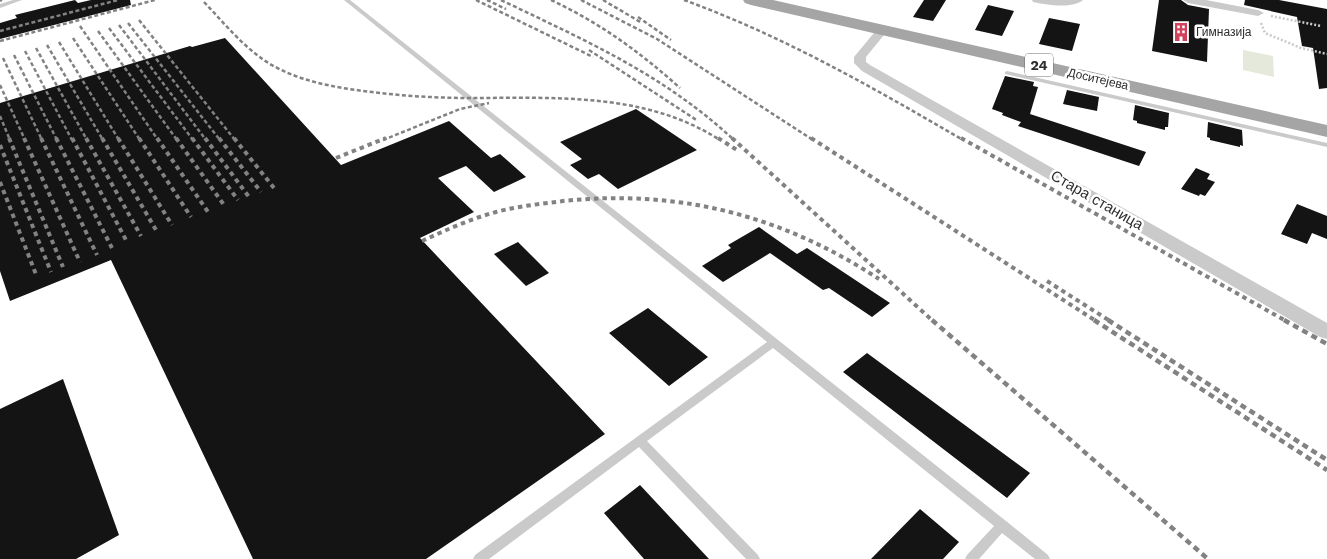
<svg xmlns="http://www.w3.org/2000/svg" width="1327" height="559" viewBox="0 0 1327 559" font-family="'Work Sans',sans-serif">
<rect width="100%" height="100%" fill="#fff"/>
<path fill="#e4e9db" d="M1243,50L1273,56L1274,77L1243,70Z"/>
<path fill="#141414" d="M75,0L78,3L91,0H130L131,5L0,39V23L17,18L15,15Z
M924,0H946L933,21L913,17Z
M1159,0H1181L1188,5L1209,9L1207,62L1152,51Z
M1245,0H1279L1327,9V88L1319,89L1313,48L1302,46L1297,17L1244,5Z
M988,5L1014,11L1002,36L975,30Z
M1049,18L1080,24L1072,51L1039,44Z
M225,38L341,165L449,121L491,158L500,154L526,177L494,192L466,166L438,178L474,212L420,238L605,434L426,559H253L111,260L10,301L0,271V103L190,46L192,47Z
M1005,76L1034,82L1033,86L1038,87L1030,114L1146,152L1139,166L1018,126L1021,122L1002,115L1003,113L992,109Z
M1067,90L1099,97L1097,111L1063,104Z
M1135,105L1169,113L1168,127H1165V130L1137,123V121L1133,120Z
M636,109L697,150L618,189L599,174L588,179L570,165L582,159L560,142Z
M1208,122L1242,130L1243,146L1240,145V147L1210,140V138L1207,137Z
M1196,168L1210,174L1207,179L1215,182L1205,196L1200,194L1199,196L1181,189Z
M1297,204L1327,216V239L1312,233L1307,244L1281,234Z
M759,227L797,254L807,248L890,303L872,317L829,288L823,290L770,253L723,282L702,266L731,248L728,245Z
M518,242L549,273L526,286L494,254Z
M648,308L708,357L669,386L609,333Z
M867,353L1030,473L1007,498L843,372Z
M63,379L119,535L76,559H0V409Z
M640,485L709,559H644L604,513Z
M920,509L959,542L943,559H871Z"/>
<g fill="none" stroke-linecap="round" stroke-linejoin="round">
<path stroke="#cacaca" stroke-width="2.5" stroke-dasharray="2 2" stroke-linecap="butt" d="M1271,16L1321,26
M1261,23L1265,33L1301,48L1327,54"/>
<path fill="#cacaca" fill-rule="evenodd" d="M13,0H22L0,8V4Z
M344,0H350L1006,521L1048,555L1050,559H1035L1002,533L979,559H965L967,555L994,526L773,348L647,441L758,555L760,559H746L639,447L489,559H473L475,555L767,342Z
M1007,71L1327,143V147L1005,74V72Z"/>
<path fill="#cacaca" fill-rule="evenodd" d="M1032,0H1083C1073,9 1046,5 1033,2Z
M1183,0H1206L1258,10L1264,13L1258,16L1188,3Z
M882,27L888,30L866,57V62L870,65L1327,323V339L1320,337L862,71L854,63V57L878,28Z"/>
<path fill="#a5a5a5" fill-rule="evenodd" d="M743,0H773L1327,125V137L751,5L745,3Z"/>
<path stroke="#828282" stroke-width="2.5" stroke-dasharray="4 2.5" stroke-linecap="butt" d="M476,0L593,57
M487,0L506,9
M501,0C586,41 663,74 734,140
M551,0C600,23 640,52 680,88
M581,0L657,39L813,140
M603,0L642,23
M684,0C783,36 872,87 963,140
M0,1L2,0
M204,2C225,24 244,48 270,64C301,82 337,88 372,92C404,96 437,98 470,98C556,98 645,92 720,140
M638,17L671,40
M139,20L235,140
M128,23L220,140
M119,25L206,140
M80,26L158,140
M109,28L193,140
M0,31L118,0
M98,31L177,140
M73,38L140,140
M0,41L155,0
M59,42L119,140
M47,45L103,140
M36,48L87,140
M589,50L698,121
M25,51L72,140
M14,55L57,140
M3,58L42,140
M0,85L25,140
M0,116L10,140
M383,140L460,109L489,103"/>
<path stroke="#828282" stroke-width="4" stroke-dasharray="4.5 4" stroke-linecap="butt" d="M9,138L63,267
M24,138L80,262
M41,138L97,255
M56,138L112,248
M72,138L127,242
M86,138L141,236
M102,138L156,230
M118,138L172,225
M139,138L191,217
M157,138L208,212
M176,138L224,205
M192,138L238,200
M205,138L249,197
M219,138L261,192
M234,138L274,188
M718,138L737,150
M732,138L933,321
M811,138L1096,321
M961,138L1286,321
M0,145L51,272
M336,158L386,138
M0,182L37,277
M422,241C446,230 470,219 496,212C518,206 541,204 563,201C679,189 781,215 879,279
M1047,281L1110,321"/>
<path stroke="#828282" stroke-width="4.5" stroke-dasharray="6 4.5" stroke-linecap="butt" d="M932,320L1208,559
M1094,320L1327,470
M1108,320L1327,460
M1284,320L1327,344"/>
</g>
<defs>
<g id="building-bare" transform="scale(1.5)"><path d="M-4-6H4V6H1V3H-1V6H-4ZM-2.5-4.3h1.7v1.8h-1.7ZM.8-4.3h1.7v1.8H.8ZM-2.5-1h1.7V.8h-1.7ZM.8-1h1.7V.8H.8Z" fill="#d1415c" stroke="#fff" stroke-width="2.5" paint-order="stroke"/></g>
</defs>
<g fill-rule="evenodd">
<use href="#building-bare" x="1181" y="32"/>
</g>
<g text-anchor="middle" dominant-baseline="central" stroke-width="5" stroke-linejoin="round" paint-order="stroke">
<g font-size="12" fill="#2d2d2d" stroke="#fff" text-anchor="start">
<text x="1196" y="32">Гимназија</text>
</g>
<g font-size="12" fill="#2d2d2d" stroke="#fff">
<text transform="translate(1098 79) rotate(13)">Доситејева</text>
</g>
<rect fill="#fff" stroke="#6c6c6c" stroke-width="1" x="1025" y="53.5" width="28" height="23" rx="4"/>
<g font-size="14" font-weight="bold" fill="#2d2d2d">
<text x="1039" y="65">24</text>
</g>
<g font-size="15" fill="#2d2d2d" stroke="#fff">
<text transform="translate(1097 200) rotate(30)">Стара станица</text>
</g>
</g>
</svg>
